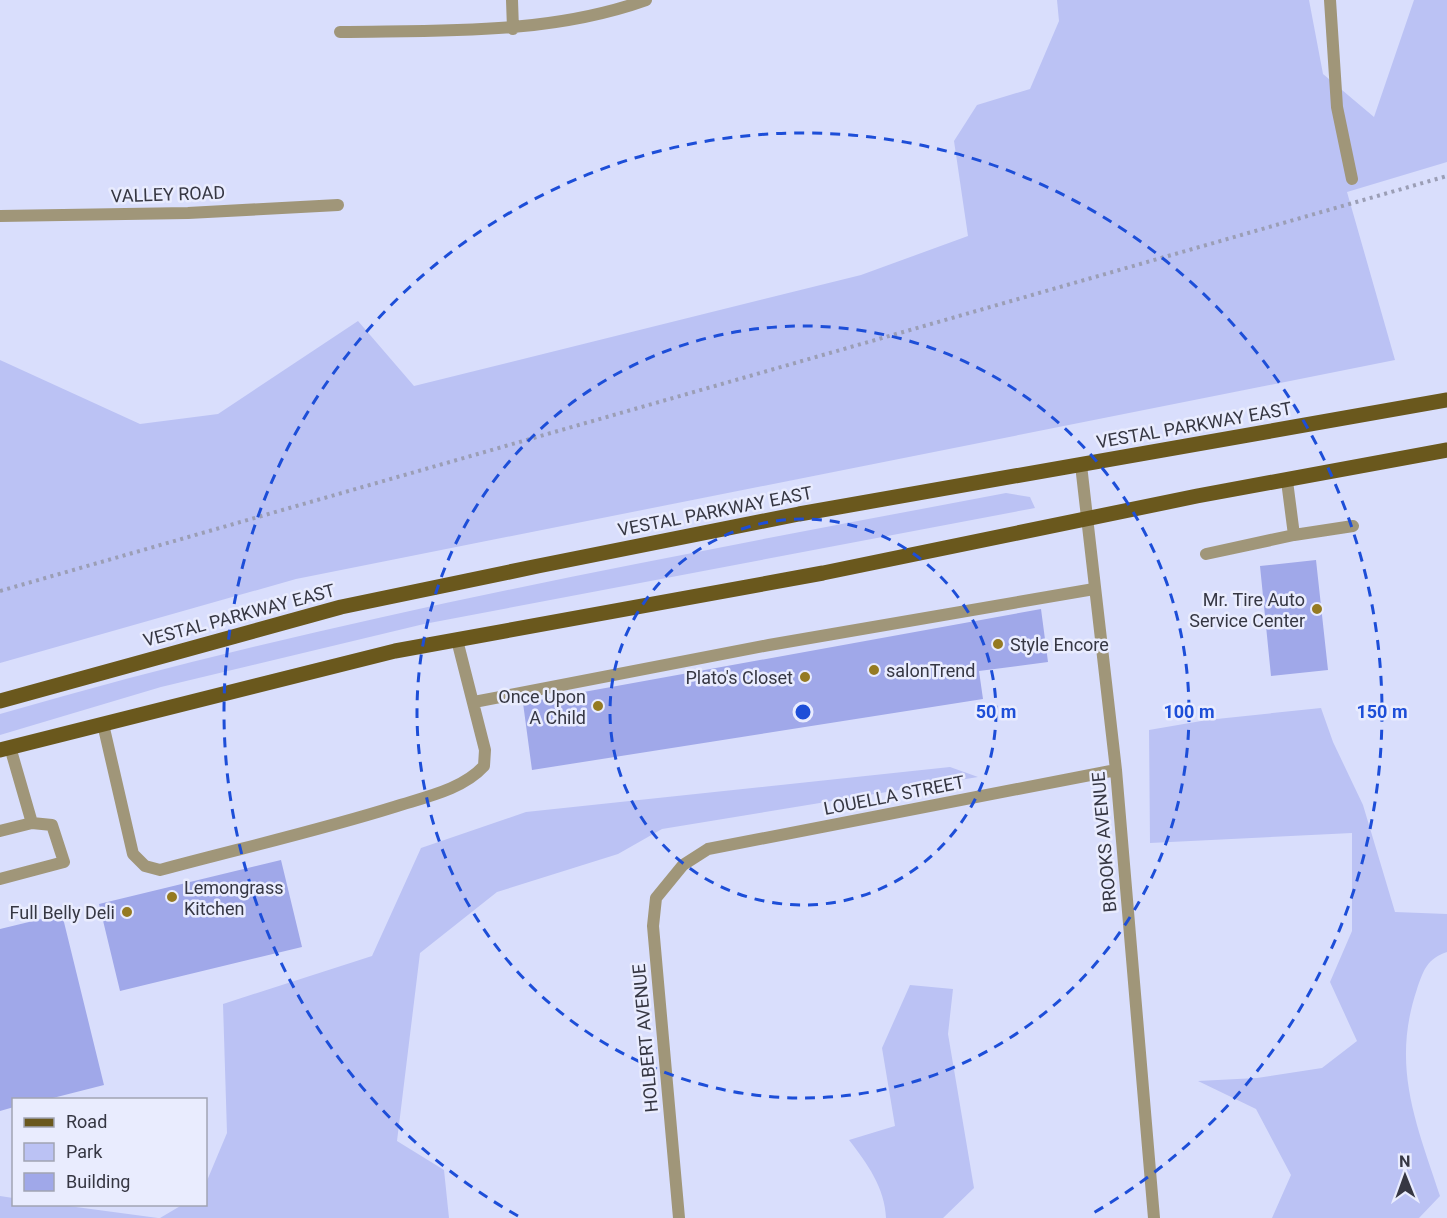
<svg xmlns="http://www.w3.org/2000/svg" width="1447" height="1218" viewBox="0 0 1447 1218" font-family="Roboto,sans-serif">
<rect width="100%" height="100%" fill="#d9defc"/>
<path fill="#bbc2f4" d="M1057,0H1309L1323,74L1374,117L1414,0H1447V162L1347,192L1395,360L296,579L0,663V360L140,424L218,414L358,321L414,386L861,275L968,236L954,141L977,105L1030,89L1059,21Z
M1006,493L1030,497L1035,508L424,624L161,687L0,735V714C330,618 669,557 1006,493Z
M1321,708L1333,742L1363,805L1395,912L1447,914V952C1427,959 1424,969 1417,989C1391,1066 1416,1123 1440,1196L1419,1218H1272L1291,1175L1256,1109L1198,1081L1257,1078L1322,1068L1357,1041L1330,982L1352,931V833L1150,843L1149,730L1207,720Z
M950,767L978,777L662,829L618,854L497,892L420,953L397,1141L444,1170L449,1218H160L182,1205L206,1204V1183L227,1133L223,1004L372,956L421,848L526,812Z
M910,985L953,989L948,1034L974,1188L943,1218H886C885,1188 867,1163 849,1140L895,1126L882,1048Z
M0,1196L13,1198L14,1204L61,1205L158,1218H0Z"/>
<path fill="#a0a8e9" d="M1316,560L1328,670L1271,676L1260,566Z
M1041,609L1048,662L979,671L983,699L532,770L523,703Z
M281,860L302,947L120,991L99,904Z
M62,914L104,1085L45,1100H14V1107L0,1111V929Z"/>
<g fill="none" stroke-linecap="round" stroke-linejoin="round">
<path stroke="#9b9eb5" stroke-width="4" stroke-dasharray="3 4.5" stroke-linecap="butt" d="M0,591L1447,176"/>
<path stroke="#a09679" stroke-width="12" d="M1294,535L1353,526
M1206,554L1294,535L1287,481
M474,702L769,645L1094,589
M103,724L133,854L145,866L160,870C238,849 317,831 394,807C425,797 462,790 484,766L485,750L457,640
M10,747L32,823
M0,831L32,823L52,825L64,862L0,879"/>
<path stroke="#a09679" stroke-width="12" d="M512,0L513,29
M1330,0L1337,107L1352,179
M340,32C442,30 548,35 646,0
M0,216L188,213L338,205
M1081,465L1116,770L1154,1218
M679,1218L653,926L656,898L683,865L708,849L1116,770"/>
<path stroke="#6a581d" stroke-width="15" d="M0,701L341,607L538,566L799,514L1447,400
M0,750L395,651L823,573L1197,496L1447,450"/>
</g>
<g fill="none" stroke="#1d4ed8" stroke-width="3" stroke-dasharray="10 8">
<circle cx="803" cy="712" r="193"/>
<circle cx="803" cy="712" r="386"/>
<path d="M518 1216A579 579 0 1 1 1088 1216"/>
</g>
<g fill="#957a22" stroke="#e9ecfe" stroke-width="2">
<circle cx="1317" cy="609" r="6"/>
<circle cx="998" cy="644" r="6"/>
<circle cx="874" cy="670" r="6"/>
<circle cx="805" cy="677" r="6"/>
<circle cx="598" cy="706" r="6"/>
<circle cx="172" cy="897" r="6"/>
<circle cx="127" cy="912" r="6"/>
</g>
<g text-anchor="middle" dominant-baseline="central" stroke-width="5" stroke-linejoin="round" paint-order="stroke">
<g font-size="18" fill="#363743" stroke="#e9ecfe">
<text transform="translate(168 194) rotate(-2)">VALLEY ROAD</text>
<text transform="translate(1194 425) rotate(-10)">VESTAL PARKWAY EAST</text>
<text transform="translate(715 511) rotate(-11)">VESTAL PARKWAY EAST</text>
<text transform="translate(239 615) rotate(-15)">VESTAL PARKWAY EAST</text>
<text transform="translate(894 795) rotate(-11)">LOUELLA STREET</text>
<text transform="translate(1104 842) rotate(-95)">BROOKS AVENUE</text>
<text transform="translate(645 1038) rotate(-95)">HOLBERT AVENUE</text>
</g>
<g font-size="18" fill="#363743" stroke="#e9ecfe" text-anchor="end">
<text x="1305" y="599">Mr. Tire Auto<tspan x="1305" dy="21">Service Center</tspan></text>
<text x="1010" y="644" text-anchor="start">Style Encore</text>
<text x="886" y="670" text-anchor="start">salonTrend</text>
<text x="793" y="677">Plato's Closet</text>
<text x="586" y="696">Once Upon<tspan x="586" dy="21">A Child</tspan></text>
<text x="184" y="887" text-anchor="start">Lemongrass<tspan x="184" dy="21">Kitchen</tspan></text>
<text x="115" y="912">Full Belly Deli</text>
</g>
</g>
<circle cx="803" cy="712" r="9" fill="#1d4ed8" stroke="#e9ecfe" stroke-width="3"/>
<g font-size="18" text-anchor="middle" font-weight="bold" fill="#1d4ed8" stroke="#e9ecfe" stroke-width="5" stroke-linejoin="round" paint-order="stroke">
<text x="996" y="718">50 m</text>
<text x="1189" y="718">100 m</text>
<text x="1382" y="718">150 m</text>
</g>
<rect x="12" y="1098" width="195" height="108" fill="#e9ecfe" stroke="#a1a4b3" stroke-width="1.5"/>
<rect x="24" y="1118" width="30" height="9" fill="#6a581d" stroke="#a1a4b3" stroke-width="1.5"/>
<text x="66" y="1128" font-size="18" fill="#363743">Road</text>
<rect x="24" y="1143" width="30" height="18" fill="#bbc2f4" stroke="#a1a4b3" stroke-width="1.5"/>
<text x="66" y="1158" font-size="18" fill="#363743">Park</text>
<rect x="24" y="1173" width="30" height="18" fill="#a0a8e9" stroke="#a1a4b3" stroke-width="1.5"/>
<text x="66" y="1188" font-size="18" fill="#363743">Building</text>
<g transform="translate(1405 1176) rotate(359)" stroke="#e9ecfe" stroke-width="4.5" paint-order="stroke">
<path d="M0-4.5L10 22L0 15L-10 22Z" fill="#363743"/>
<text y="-9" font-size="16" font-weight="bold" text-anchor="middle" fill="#363743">N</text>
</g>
</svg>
